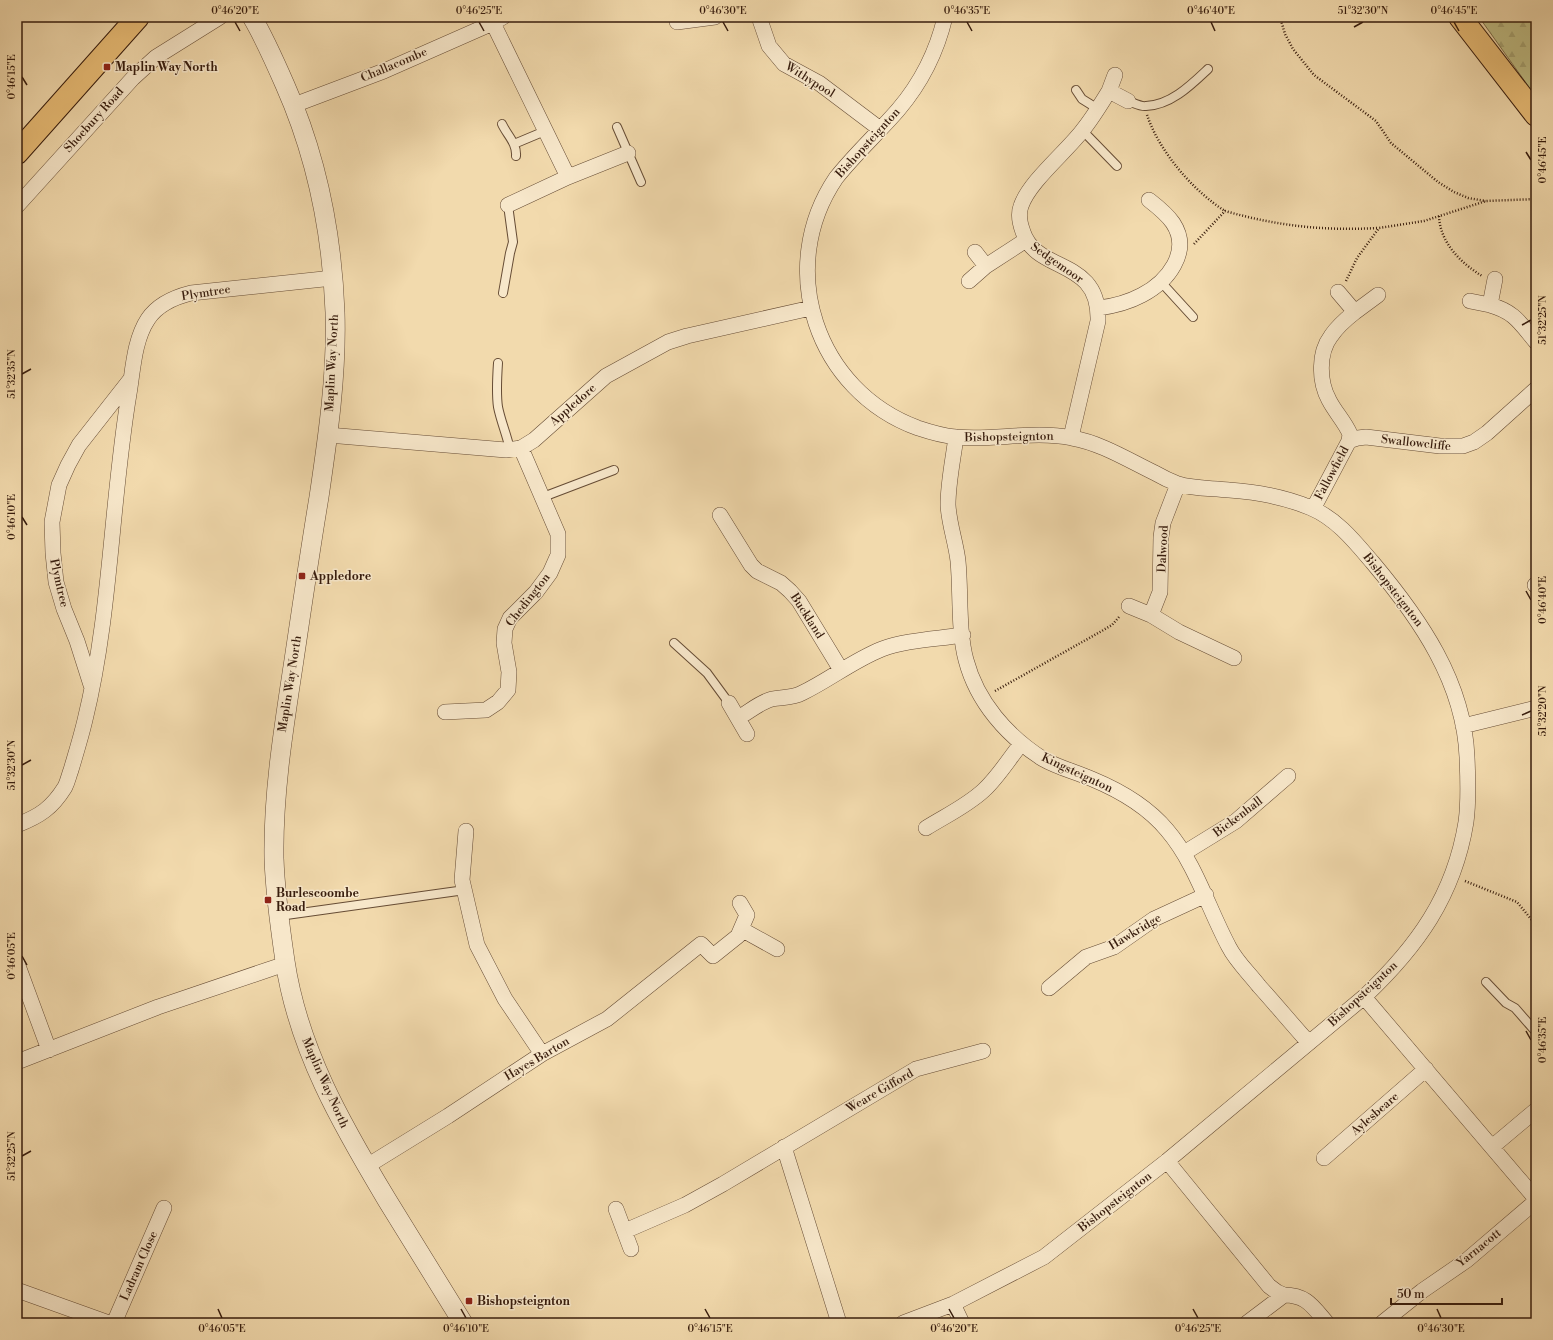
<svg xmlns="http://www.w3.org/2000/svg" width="1553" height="1340" viewBox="0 0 1553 1340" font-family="'Libre Bodoni',serif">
<defs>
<pattern id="forest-firs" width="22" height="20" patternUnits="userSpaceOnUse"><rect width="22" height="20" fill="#c0be85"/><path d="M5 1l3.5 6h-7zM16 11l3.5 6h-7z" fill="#a6a372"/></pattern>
</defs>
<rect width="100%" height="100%" fill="#f2daad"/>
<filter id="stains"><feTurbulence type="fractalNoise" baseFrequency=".005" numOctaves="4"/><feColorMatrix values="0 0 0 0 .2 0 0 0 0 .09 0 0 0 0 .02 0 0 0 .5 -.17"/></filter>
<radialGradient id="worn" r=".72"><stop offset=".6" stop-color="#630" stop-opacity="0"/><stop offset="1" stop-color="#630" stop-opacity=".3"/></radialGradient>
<path fill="url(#forest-firs)" stroke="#7c6d49" d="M1479,17H1536V97Z"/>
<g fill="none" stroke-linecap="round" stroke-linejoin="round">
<g stroke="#664c35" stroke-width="10">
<path id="service" d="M1076,90L1082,99L1098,109
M1128,101C1134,103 1141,107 1146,106C1171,105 1191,85 1208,69
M502,124C507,135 517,143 516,156
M617,127L641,182
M1083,131L1117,166
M514,144L545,131
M1161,282L1193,317
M503,293L510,253L513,242L508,205
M498,363C497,378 496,393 498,407C501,422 507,435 510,450
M543,497L614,470
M674,643L707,673L729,703
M279,916L465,890
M1486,982L1506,1003L1515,1008L1536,1032"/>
</g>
<g stroke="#664c35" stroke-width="16">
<path id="minor" d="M759,17L769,46L784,64L819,83L880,129
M677,22L715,17
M493,23L568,177
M1115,75L1109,91L1128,101
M294,105L384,71L493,23L503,17
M508,205L568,177L628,153
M17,206L133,78L156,57L220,17
M975,252L986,266
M1495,279L1490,305C1515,312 1520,323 1536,342
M969,281L986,266L1026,240
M1470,301L1490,305
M1099,308C1114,306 1129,302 1142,295C1167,282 1192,252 1173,223C1167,214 1158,207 1149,200
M1355,312L1378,295
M328,435L506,450L521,448L534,440L606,376L668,342L687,336L811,308
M956,437C953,460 948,483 948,505C949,524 956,543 958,561C961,592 958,631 966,660C977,702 1007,736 1043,759C1059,768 1076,772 1092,779C1121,791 1147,806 1167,830C1196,864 1208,908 1229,947C1236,961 1249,973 1259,986C1276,1005 1292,1024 1309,1043
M1071,437L1098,321C1100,257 1037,274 1023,232C1020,224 1018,214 1021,206C1029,182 1066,152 1082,131C1092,119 1101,104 1109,91
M1349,441L1358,438L1366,437L1440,446H1463L1474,442L1487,433L1536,389
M1313,509L1349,441L1350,434C1345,422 1335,412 1329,400C1319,382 1318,353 1331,336C1337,327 1346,319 1355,312L1338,292
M720,515L751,565L757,571L781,583L790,591L799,601L841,670
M1535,585H1536
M1129,606L1151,615L1179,632L1234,658
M1151,615L1160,592L1161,537L1163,523L1178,484
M91,685L77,641L64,609L56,582L53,553L52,522L59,485L68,465L79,445L130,380
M729,703L747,734
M445,712L486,710L498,702L508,690L509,672L504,643L505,629L510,618L536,592L550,573L558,555V534L521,448
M738,718C749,712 760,702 772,699C782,697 793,698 802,693C829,680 854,660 882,649C906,640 937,639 963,635
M1463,726L1536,708
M17,825C40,816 52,808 65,787C68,781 69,775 71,770C76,753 81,737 85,720C111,614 111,502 129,394C133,370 134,340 148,319C158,304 175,297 191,293L333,278
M926,828C945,816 967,806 984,790C998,777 1009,759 1021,744
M466,831L462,880L477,945L505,999L542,1054
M1184,853L1236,821L1288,776
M741,929L777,949
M17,963L49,1050
M1049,988L1086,957L1114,947L1154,919L1206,895
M1364,997L1536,1199
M17,1062L158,1007L285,964
M784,1147L839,1323
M1492,1147L1536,1110
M1324,1158L1426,1069
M1167,1161L1269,1286L1277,1292L1284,1295
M367,1166L448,1116L542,1054L607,1019L701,944L713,956L738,936L747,915L740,903
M616,1209L631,1249
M625,1231L685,1205L723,1184L916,1069L983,1051
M17,1290L109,1323
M953,1304L962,1323
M114,1323L164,1208
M903,1323L953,1304L1044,1257L1167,1161L1364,997C1417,947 1454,896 1466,822C1469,801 1468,779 1467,757C1464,682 1420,619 1373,563C1355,542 1337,519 1311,508C1285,497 1258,492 1229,490C1213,488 1194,489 1178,484C1170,481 1162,477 1155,473C1128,460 1101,443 1072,438C1033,430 994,441 956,437C943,436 930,432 918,428C816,391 775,268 836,178C855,154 878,133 898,110C921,83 937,51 945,17
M1247,1323L1284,1295C1307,1295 1313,1307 1327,1323
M1382,1323L1422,1291L1467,1260L1536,1201"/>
</g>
<g stroke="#664c35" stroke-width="20">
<path id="tertiary" d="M252,17C265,39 275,62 285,85C317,157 332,233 335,312C337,374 328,436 319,497C310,551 302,606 294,660C284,726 273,792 274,858C275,892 280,927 285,961C298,1049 342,1125 387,1200C412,1241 438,1282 463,1323"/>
</g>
<g stroke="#371c0d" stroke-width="24">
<path id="primary" d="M1460,17L1536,115
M17,153L138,17"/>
</g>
<path stroke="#371c0d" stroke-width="2.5" stroke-dasharray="1 2" stroke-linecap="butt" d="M1280,17L1285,34L1293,49L1314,75L1376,121L1391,143L1438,182L1454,192L1468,198L1486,201
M1147,115C1159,151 1193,191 1225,211
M1439,216C1440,243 1461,263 1482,276
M1194,244L1225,211C1278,226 1323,231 1378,228
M1346,281L1357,258L1379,228L1424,221L1486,201L1536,199
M995,691L1100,632L1112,625L1119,617
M1465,881L1517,902L1536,925"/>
<use href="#service" stroke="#f7e7ca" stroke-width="8"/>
<use href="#minor" stroke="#f7e7ca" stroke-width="15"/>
<use href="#tertiary" stroke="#f7e7ca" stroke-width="19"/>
<use href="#primary" stroke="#e9bd76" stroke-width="22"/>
</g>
<path fill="none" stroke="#371c0d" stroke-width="1.5" d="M235,22L240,31M479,22L484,31M723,22L728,31M967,22L972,31M1211,22L1215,31M1454,22L1459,31M1354,27L1363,22M22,77L27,85M1526,152L1531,160M1522,325L1531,320M22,374L31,369M22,517L27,525M1526,591L1531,600M1522,715L1531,711M22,765L31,760M22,956L27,965M1526,1031L1531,1040M22,1156L31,1151M218,1309L222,1318M461,1309L466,1318M705,1309L710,1318M949,1309L954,1318M1193,1309L1198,1318M1437,1309L1441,1318"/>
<g fill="#8f2418" stroke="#f7e7ca" stroke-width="1.5">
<rect x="103" y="63" width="8" height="8" rx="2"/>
<rect x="298" y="572" width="8" height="8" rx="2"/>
<rect x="264" y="896" width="8" height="8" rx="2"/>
<rect x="465" y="1297" width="8" height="8" rx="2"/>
</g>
<g text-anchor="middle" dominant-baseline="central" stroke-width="3" stroke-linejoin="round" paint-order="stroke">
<g font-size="12" fill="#371c0d" stroke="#f7e7ca">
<text transform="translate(394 65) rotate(-23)">Challacombe</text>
<text transform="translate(810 80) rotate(32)">Withypool</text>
<text transform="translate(94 120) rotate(-48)">Shoebury Road</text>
<text transform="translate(868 143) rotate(-48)">Bishopsteignton</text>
<text transform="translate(1057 263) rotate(35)">Sedgemoor</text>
<text transform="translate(206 293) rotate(-9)">Plymtree</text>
<text transform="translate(332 363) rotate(-87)">Maplin Way North</text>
<text transform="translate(573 405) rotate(-41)">Appledore</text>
<text transform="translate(1009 437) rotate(-1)">Bishopsteignton</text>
<text transform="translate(1416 443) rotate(6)">Swallowcliffe</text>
<text transform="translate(1332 473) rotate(-62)">Fallowfield</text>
<text transform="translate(1163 549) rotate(-87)">Dalwood</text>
<text transform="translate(59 583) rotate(77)">Plymtree</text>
<text transform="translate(1393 590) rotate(52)">Bishopsteignton</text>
<text transform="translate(528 600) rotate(-52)">Chedington</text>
<text transform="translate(807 616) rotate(57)">Buckland</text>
<text transform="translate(290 684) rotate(-81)">Maplin Way North</text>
<text transform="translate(1077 773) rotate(25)">Kingsteignton</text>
<text transform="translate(1238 817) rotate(-37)">Bickenhall</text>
<text transform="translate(1135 932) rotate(-31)">Hawkridge</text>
<text transform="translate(1363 994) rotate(-43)">Bishopsteignton</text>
<text transform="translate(537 1059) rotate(-31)">Hayes Barton</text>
<text transform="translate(325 1083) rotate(66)">Maplin Way North</text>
<text transform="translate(880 1091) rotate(-30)">Weare Gifford</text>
<text transform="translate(1375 1114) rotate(-41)">Aylesbeare</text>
<text transform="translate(1115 1202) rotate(-38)">Bishopsteignton</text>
<text transform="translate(1479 1248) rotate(-39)">Yarnacott</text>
<text transform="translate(139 1266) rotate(-66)">Ladram Close</text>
</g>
<g font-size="12" font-weight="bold" fill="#371c0d" stroke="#f7e7ca" text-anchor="start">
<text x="115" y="67">Maplin Way North</text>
<text x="310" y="576">Appledore</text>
<text x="276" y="893">Burlescoombe<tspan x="276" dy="14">Road</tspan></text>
<text x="477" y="1301">Bishopsteignton</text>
</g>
</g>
<rect width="1553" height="1340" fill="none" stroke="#f2daad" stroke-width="44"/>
<path d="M1391 1298v6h111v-6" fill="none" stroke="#371c0d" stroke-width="2"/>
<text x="1397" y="1298" font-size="12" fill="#371c0d" stroke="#f7e7ca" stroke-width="3" paint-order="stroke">50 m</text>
<rect x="22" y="22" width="1509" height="1296" fill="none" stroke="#371c0d" stroke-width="1.5"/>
<g font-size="10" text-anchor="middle" fill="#371c0d">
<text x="235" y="14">0°46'20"E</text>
<text x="479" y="14">0°46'25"E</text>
<text x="723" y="14">0°46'30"E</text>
<text x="967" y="14">0°46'35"E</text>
<text x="1211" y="14">0°46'40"E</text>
<text x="1363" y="14">51°32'30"N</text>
<text x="1454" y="14">0°46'45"E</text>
<text transform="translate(11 77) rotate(-90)" y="4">0°46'15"E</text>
<text transform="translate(1542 160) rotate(-90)" y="4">0°46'45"E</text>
<text transform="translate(1542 320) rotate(-90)" y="4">51°32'25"N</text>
<text transform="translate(11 374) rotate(-90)" y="4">51°32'35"N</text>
<text transform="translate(11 517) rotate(-90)" y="4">0°46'10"E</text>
<text transform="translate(1542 600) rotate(-90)" y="4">0°46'40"E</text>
<text transform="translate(1542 711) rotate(-90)" y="4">51°32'20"N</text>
<text transform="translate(11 765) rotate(-90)" y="4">51°32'30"N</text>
<text transform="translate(11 956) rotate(-90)" y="4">0°46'05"E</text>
<text transform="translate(1542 1040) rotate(-90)" y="4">0°46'35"E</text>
<text transform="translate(11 1156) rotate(-90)" y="4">51°32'25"N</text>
<text x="222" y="1332">0°46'05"E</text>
<text x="466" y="1332">0°46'10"E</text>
<text x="710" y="1332">0°46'15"E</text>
<text x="954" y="1332">0°46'20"E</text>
<text x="1198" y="1332">0°46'25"E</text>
<text x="1441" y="1332">0°46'30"E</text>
</g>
<rect width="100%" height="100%" filter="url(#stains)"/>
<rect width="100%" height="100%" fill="url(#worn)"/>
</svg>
